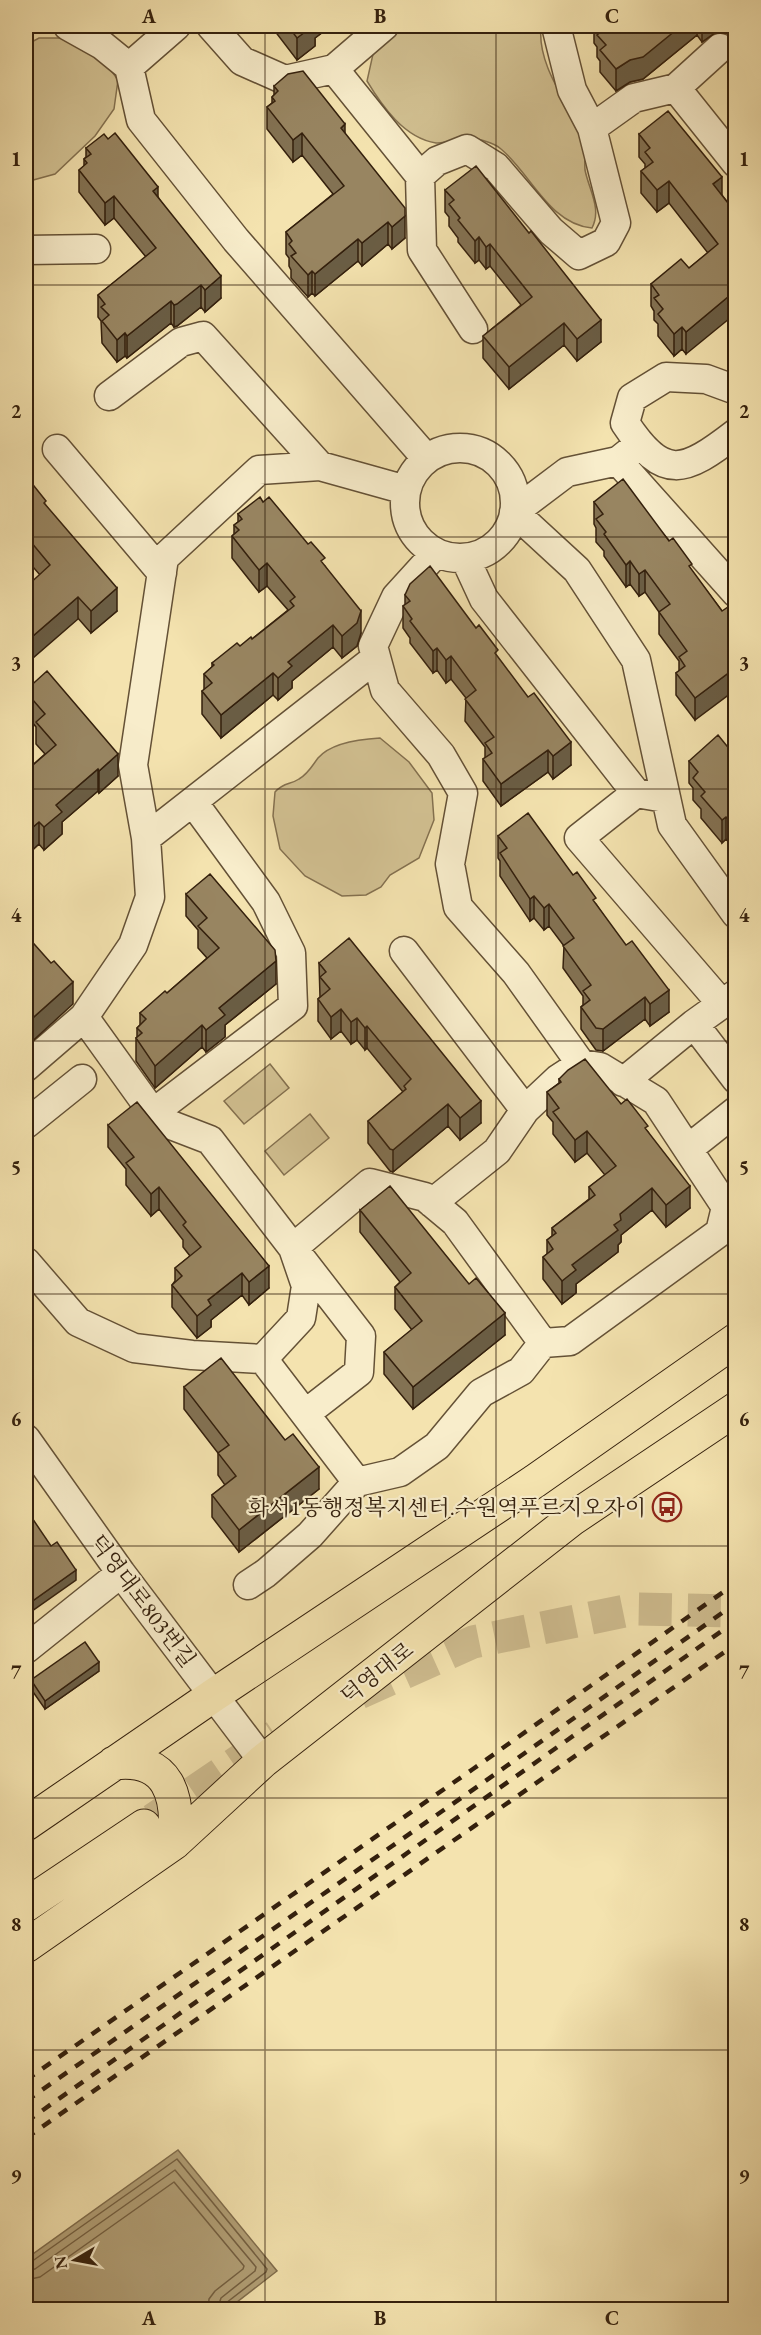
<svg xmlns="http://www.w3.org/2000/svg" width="761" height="2335" viewBox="0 0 761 2335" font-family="'EB Garamond','Noto Serif KR',serif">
<rect width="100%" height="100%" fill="#f4e3af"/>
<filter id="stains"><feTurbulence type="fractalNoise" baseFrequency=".00333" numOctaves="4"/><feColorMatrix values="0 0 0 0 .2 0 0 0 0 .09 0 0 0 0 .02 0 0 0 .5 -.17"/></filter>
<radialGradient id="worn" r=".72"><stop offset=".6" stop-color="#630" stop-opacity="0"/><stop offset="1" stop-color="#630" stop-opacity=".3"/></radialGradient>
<path fill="#d3c293" stroke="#847150" stroke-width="1.5" d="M400,26H541C537,65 566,100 582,133C587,144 584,159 585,170C589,190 602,209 592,228C549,224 531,174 501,149C495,143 472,136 463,138C455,139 444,144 436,143C404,138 382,106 367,81L373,54Z
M39,38H69L96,49L118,80L114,109L95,136L55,174L26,182V45Z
M380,738L409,762L432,793L434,820L419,858L390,875L381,887L366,895L342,896L305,876L280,849L273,816L275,792C284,782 290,785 299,779C308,774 312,766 318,758C331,743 362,739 380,738Z
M270,1064L289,1088L244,1124L224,1101Z
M310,1114L329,1138L284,1175L265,1151Z"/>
<path fill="#b3a178" stroke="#806d4d" stroke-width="1.5" d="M178,2150L277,2271L228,2309H26V2259Z"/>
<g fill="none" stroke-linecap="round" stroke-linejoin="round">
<path stroke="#746042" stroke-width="1.5" d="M26,2264L31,2262L177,2159L267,2269L266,2272L226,2303L225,2310
M26,2271L35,2269L175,2170L256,2267L255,2271L221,2298L217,2310
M26,2280L40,2277L174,2182L244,2266L243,2269L215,2291L209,2299L208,2310"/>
<path stroke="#cebc8f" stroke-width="33" stroke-dasharray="33 16" stroke-linecap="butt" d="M359,1693L473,1642L635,1609L736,1611
M153,1820L276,1736"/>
<g stroke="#645136" stroke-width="31">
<path id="minor" d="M68,26L102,45L129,67L141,120L236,240L427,459
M211,26L242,61L285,80L334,69L420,176
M556,26L572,90L592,128
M720,48L676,88L736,163
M129,67L176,26
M334,69L384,26
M26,250L96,249
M473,329L422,250L420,176L437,161L467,149L496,167L551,231L579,255L606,242L616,223L592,128L634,98L676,88
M736,390L706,379L666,377L632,398L625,423C664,482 684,473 736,433
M109,396L181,342L203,336L320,466
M405 503a55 55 0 1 1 110 0a55 55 0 1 1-110 0Z
M57,449L162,573
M633,449L618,461L736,593
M618,461L567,472L514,512L577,570L636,660L672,825L736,914
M436,553L396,597L373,646L385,690L441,755L463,793L450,864L458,907L516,973L581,1064
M465,558L484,599L636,793
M665,798L636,793L579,838L721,1003
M146,838L376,658
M404,951L525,1110L497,1151L432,1203
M736,994L694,1024L736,1079
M26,1067L84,1017
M623,1082L694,1024
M153,1113L293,1006L291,953L266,902L193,802
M26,1124L82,1079
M688,1149L736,1111
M26,1262L78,1322L134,1348L192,1355L263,1359
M305,1414L359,1372L361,1336L293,1248L370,1183L425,1197L455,1222L543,1343L570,1341L720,1232L726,1207L656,1101L600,1067L581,1064L558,1079L525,1110
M26,1439L121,1573L263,1761
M357,1482L263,1359L301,1318L306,1286L293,1248L210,1140L158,1120L84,1017L133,945L150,897L146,838L133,765L164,558L259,470L320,466L406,490
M248,1585L266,1573L310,1535L357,1482L400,1472L437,1446L481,1393L521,1371L543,1343
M26,1649L121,1573"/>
</g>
<g stroke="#34200d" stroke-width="35">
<path id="major" d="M114,1763C169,1756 180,1797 174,1843
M26,1824L214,1695L535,1481L736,1340
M26,1905L144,1826
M26,1946L174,1843L263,1761L572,1519L736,1409"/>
</g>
<use href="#minor" stroke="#f8edcb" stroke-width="28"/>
<use href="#major" stroke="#f4e3af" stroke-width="33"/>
<path stroke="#34200d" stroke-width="4.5" stroke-dasharray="10 10" stroke-linecap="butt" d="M26,2080L473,1769L736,1583
M26,2101L484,1782L736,1603
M26,2122L736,1621
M26,2138L736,1644"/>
</g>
<path fill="#837253" stroke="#34200d" stroke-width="1.5" d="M271,26H331L315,38V46L297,60Z
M594,26H727V30L716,32L702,42L697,35L643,79L630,82L616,91L600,72V61L597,57V47L594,43Z
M274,86L345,134L405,238L392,249L388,244L362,266L358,261L315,296L312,293L308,297L291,278V270L289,266V258L286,254V232L333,194L302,155L293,162L267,129V107L272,103V97L274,95Z
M639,134L722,195L735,212L686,354L682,349L674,356L658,336V324L654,320V311L651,306V284L689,268L708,253L669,203L657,212L641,193V171L645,168V164L639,157Z
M86,148L158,197L221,298L205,312L201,307L177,326L174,327L171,323L127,358L125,356L117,362L102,343L101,321L98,317V295L146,257L114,218L105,225L79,192V170L84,166V159L86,157Z
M445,190L601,342L577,361L564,345L509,389L483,358V336L521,305L490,266L486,269L479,260L475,263L458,242V238L449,226V217L445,212Z
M26,476L117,611L91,633L26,559Z
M594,502L669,541L722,611L695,720L676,695V673L679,671V661L659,634V612L645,592L639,596L630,584L626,587L604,556V551L596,542V528L594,524Z
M238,514L325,566L361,633L357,646L342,658L333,647L292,681V688L278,700L273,695L221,738L202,714V691L204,690V674L212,667V663L252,639L288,610L267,586L259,592L232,558V536L234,534V525L238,522Z
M405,595L498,658L571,765L553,779L548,772L501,806L483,781V759L485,758V747L465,721L466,698L451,679L446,683L437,670L433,673L410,643V638L403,628V606L405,605Z
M26,690L118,776L99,793L98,791L62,822V834L44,850L39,844L26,856V771L45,754L36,744V727L26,714Z
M735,756V850L726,839L722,843L701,818V809L693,800V788L689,783V761Z
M498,836L596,904L669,1012L650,1026L645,1019L603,1051L596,1050L581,1029V1007L583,1005V996L563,968L564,946L549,926L544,930L534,918L530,921L500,876V861L498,858Z
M186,894L276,984L225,1025V1037L206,1052L202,1047L155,1088L136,1061V1038H137V1028L140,1025V1013L167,993L207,958L198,948V930L186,916Z
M319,963L481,1123L460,1140L448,1126L393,1172L390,1171L368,1143V1121L403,1092L367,1048L365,1050L357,1040L351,1044L341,1031L331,1039L318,1021V999L320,997Z
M559,1079L621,1104L648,1132L690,1208L666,1227L652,1210L621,1235V1242L618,1245V1252L576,1284V1293L562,1304L543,1279V1257L547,1254V1240L552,1236V1228L589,1199V1187L605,1175L587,1153L575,1162L553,1134V1122L547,1115V1092L559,1083Z
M108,1125L269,1288L249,1305L242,1295L211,1320V1327L197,1338L172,1307V1285L175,1281V1268L190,1256L183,1247V1240L159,1209L151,1216L126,1185V1169L108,1147Z
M360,1210L505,1335L413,1409L384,1374V1352L412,1330L395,1309V1287L400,1282L360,1232Z
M184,1387L319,1489L239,1552L212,1517V1495L225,1485L218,1475V1453L184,1409Z
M99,1671L45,1709L31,1689V1680Z"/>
<path fill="#6a5d44" stroke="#34200d" stroke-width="1.5" d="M311,26H331L315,38V46L297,60V38Z
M681,26H697V35L643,79L630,82L616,91V69Z
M702,26H716V32L702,42Z
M345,124V146L341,128Z
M302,133V155L293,162V140Z
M722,177V199L713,184Z
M669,181V203L657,212V190Z
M158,187V209L153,191Z
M114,196V218L105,225V203Z
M405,216V238L392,249V227Z
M388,222V244L362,266V243Z
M479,237V260L475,263V241Z
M358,239V261L315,296V274Z
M490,244V266L486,269V247Z
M312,271V293L308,297V275Z
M221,276V298L205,312V290Z
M201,285V307L177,326L174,327V305Z
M735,291V314L686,354V332Z
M171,301V323L127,358V336Z
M601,320V342L577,361V339Z
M564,323V345L509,389V367Z
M682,327V349L674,356V334Z
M125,333V356L117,362V340Z
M630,561V584L626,587V565Z
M267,563V586L259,592V570Z
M645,570V592L639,596V574Z
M117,588V611L91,633V611Z
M78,597V619L26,664V642Z
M361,611V633L357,646L342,658V636Z
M333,625V647L292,681V688L278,700V678L288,662Z
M437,648V670L433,673V651Z
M451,656V679L446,683V660Z
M735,668V690L695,720V698Z
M273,673V695L221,738V715Z
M571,742V765L553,779V756Z
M548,750V772L501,806V784Z
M118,754V776L99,793V771Z
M98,769V791L62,822V834L44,850V827L56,805Z
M726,817V839L722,843V820Z
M39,822V844L26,856V833Z
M534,896V918L530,921V899Z
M549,904V926L544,930V908Z
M276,961V984L225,1025V1037L206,1052V1030L219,1008Z
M73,982V1004L26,1047V1024Z
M669,990V1012L650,1026V1004Z
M645,997V1019L603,1051V1029Z
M341,1009V1031L331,1039V1017Z
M357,1018V1040L351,1044V1022Z
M202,1025V1047L155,1088V1066Z
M367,1026V1048L365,1050V1028Z
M481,1101V1123L460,1140V1118Z
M448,1104V1126L393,1172V1150Z
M587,1131V1153L575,1162V1140Z
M690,1186V1208L666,1227V1205Z
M159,1187V1209L151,1216V1194Z
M652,1188V1210L621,1235V1242L618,1245V1252L576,1284V1293L562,1304V1281L572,1265L614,1225L620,1214Z
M269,1266V1288L249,1305V1282Z
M242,1273V1295L211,1320V1327L197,1338V1316L208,1300Z
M505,1313V1335L413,1409V1387Z
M319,1467V1489L239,1552V1530Z
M76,1570V1580L28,1614V1617L26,1619V1609L27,1605Z
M99,1662V1671L45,1709V1701Z"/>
<path fill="#988561" stroke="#34200d" stroke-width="1.5" d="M288,26H313L297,38Z
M598,26H681L643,57L630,60L616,69L600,50L606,45L597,35L602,31Z
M303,71L345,124L341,128L405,208V216L392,227L388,222L362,243L358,239L315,274L312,271L308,275L291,256L296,253L289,244L292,241L286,232L344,186L302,133L293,140L267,107L275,101L272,97L278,91L274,86L288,74Z
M668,111L722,177L713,184L735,212V291L686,332L682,327L674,334L658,314L663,309L654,298L659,295L651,284L681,259L689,268L718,244L669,181L657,190L641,171L653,162L645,152L650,148L639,134Z
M115,133L158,187L153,191L221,276L205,290L201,285L177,304L174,305L171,301L127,336L125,333L117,340L102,321L109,315L101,307L105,304L98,295L156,248L114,196L105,203L79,170L87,163L84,159L91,154L86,148L104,134L108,139Z
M476,166L529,233L531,231L601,320L577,339L564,323L509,367L483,336L532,297L490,244L486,247L479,237L475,241L458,220L460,218L449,204L454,200L445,190Z
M26,476L46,501L44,503L117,588L91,611L78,597L26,642V587L50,565L26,536Z
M623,479L669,541L673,538L692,564L689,566L722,611L728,607L735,617V668L695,698L676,673L685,666L679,657L687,651L659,612L670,604L645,570L639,574L630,561L626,565L604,534L606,532L596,519L603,514L594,502Z
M260,497L263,502L269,497L308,544L311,542L325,558L321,561L361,611L357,623L342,636L333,625L288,662L292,666L278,678L273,673L221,715L202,691L212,683L204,674L214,665L212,663L237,643L240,646L251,637L252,639L294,606L290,601L295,597L267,563L259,570L232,536L239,530L234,525L242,519L238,514Z
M430,566L476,628L479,625L498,650L495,653L528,697L534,693L571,742L553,756L548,750L501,784L483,759L492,753L485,743L494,737L465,699L476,690L451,656L446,660L437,648L433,651L410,621L412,619L403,606L410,601L405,595L410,584Z
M47,671L118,754L99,771L98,769L56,805L62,812L44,827L39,822L26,833V771L56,745L36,722L45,714L26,692V690Z
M718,735L735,756V827L726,817L722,820L701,796L705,792L693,778L698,772L689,761Z
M528,813L573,875L577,872L596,898L593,900L626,945L632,941L669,990L650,1004L645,997L603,1029L596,1028L581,1007L590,1000L583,991L591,985L563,946L574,938L549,904L544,908L534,896L530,899L500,853L507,848L498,836Z
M210,874L275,950L276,961L219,1008L225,1015L206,1030L202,1025L155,1066L136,1038L142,1033L137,1028L146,1019L140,1013L165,991L167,993L219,948L198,926L207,918L186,894Z
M26,928L30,933L27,936L51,963L54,961L73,982L26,1024Z
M349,938L481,1101L460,1118L448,1104L393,1150L390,1149L368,1121L406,1089L404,1086L411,1079L367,1026L365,1028L357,1018L351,1022L341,1009L331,1017L318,999L330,989L320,977L326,972L319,963Z
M585,1059L621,1104L627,1099L648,1126L645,1128L690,1186L666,1205L652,1188L620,1214L621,1220L614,1225L618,1230L572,1265L576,1270L562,1281L543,1257L553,1249L547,1240L556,1233L552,1228L595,1195L589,1187L616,1166L587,1131L575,1140L553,1112L559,1108L547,1092L561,1082L559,1079L568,1070Z
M137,1102L269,1266L249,1282L242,1273L208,1300L211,1305L197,1316L172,1285L182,1276L175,1268L201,1247L183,1225L186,1222L159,1187L151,1194L126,1163L134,1157L108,1125Z
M390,1186L469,1284L476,1278L505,1313L413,1387L384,1352L422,1321L395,1287L411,1273L360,1210Z
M221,1358L285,1440L293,1434L319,1467L239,1530L212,1495L236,1476L218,1453L229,1445L184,1387Z
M26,1509L51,1546L57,1542L76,1570L27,1605L28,1607L26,1609Z
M85,1642L99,1662L45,1701L31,1680Z"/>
<path fill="none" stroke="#34200d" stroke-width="1.5" stroke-opacity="0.55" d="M265,26V2310M496,26V2310M26,285H736M26,537H736M26,789H736M26,1041H736M26,1294H736M26,1546H736M26,1798H736M26,2050H736"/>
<defs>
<g id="bus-ring" transform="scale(1.5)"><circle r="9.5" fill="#f8edcb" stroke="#8f2418" stroke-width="1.5"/><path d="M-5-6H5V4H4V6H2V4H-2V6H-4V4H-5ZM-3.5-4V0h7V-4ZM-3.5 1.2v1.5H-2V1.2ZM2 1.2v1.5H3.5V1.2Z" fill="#8f2418"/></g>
</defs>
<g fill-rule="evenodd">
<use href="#bus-ring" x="667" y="1507"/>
</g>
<g text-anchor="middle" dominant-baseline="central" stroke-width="4.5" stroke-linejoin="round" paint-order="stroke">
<g font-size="22" fill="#34200d" stroke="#f8edcb" text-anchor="end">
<text x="646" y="1507">화서1동행정복지센터.수원역푸르지오자이</text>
</g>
<g font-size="22" fill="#34200d" stroke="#f8edcb">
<text transform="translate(143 1601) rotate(53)">덕영대로803번길</text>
<text transform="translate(377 1673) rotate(-38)">덕영대로</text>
</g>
</g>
<rect width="761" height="2335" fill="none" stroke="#f4e3af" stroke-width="66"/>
<g transform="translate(75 2260) rotate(260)" stroke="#f8edcb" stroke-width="4.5" paint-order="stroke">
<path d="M0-4.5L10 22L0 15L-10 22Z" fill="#34200d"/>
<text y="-9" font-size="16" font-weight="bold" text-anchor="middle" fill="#34200d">N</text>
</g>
<rect x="33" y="33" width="695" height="2269" fill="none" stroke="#34200d" stroke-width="2"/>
<g font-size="20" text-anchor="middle" font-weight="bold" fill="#34200d">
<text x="149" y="23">A</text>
<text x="380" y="23">B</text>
<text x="612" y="23">C</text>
<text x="16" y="166">1</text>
<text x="744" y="166">1</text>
<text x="16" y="418">2</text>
<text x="744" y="418">2</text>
<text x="16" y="670">3</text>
<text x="744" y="670">3</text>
<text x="16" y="922">4</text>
<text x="744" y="922">4</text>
<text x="16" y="1174">5</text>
<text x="744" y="1174">5</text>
<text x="16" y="1426">6</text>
<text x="744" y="1426">6</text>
<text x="16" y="1679">7</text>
<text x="744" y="1679">7</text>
<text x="16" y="1931">8</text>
<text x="744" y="1931">8</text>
<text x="16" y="2183">9</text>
<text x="744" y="2183">9</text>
<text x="149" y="2325">A</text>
<text x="380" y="2325">B</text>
<text x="612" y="2325">C</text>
</g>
<rect width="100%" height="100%" filter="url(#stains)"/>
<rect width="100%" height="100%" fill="url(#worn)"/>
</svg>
